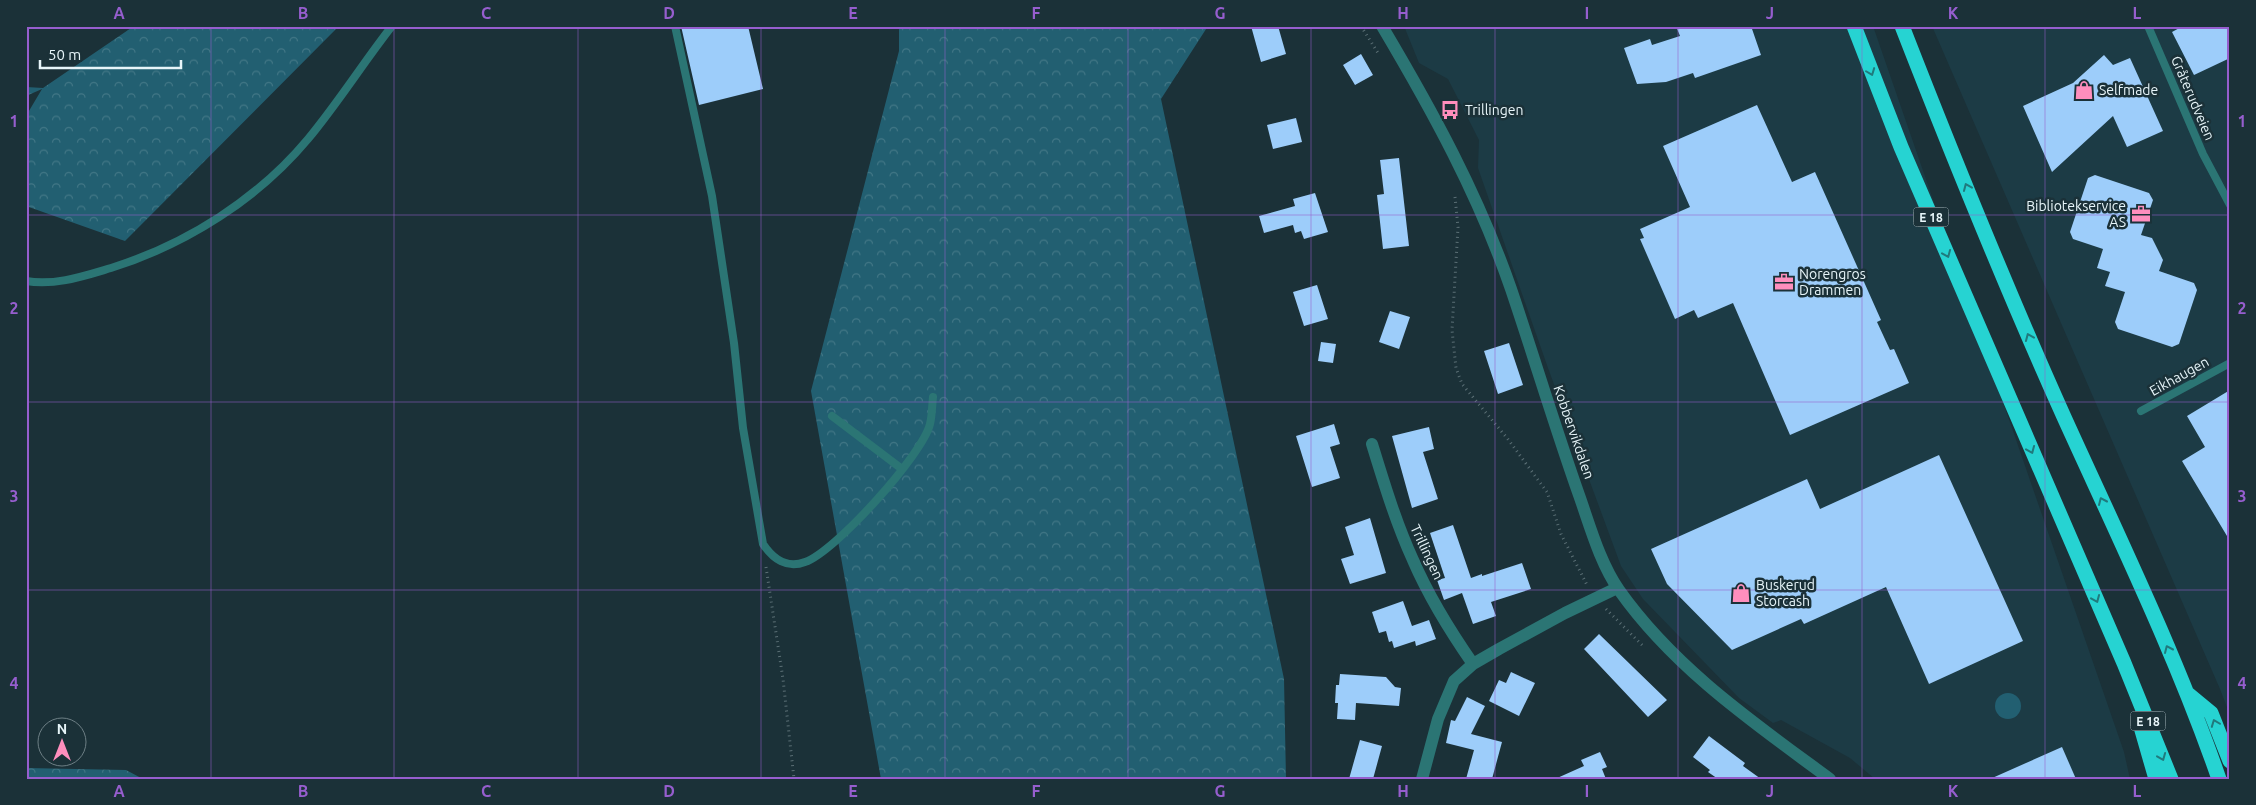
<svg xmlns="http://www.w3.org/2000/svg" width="2256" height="805" viewBox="0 0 2256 805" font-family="Ubuntu,sans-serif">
<defs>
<pattern id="forest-crowns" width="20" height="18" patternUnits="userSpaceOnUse" patternTransform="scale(1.25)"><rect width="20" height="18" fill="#225f71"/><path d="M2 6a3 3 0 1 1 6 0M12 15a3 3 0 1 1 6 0" fill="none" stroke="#427786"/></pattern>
</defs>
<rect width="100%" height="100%" fill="#1b3138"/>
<path fill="#1c3b45" d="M1404,26H1873L2124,752L2130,779H1875L1850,758L1781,720L1773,723L1739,698L1643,599L1621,566L1548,368L1478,168L1479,140L1448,79L1419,63Z
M1932,26H2230V715L2220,689Z"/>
<path fill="#225f71" d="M1995 706a13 13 0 1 1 26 0a13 13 0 1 1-26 0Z"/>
<path fill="url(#forest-crowns)" d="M134,26H339L125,241L26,206V116L42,89L26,96V87L43,88Z
M899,26H1208L1161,99L1284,679L1286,779H881L811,391L899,51Z
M26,768L126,770L143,779H26Z"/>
<path fill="#9dcdfa" d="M681,26H748L763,89L699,105Z
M1251,26H1278L1286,54L1261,62Z
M1676,26H1751L1761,55L1695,78L1693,73L1666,82L1637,84L1624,48L1650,39L1652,45L1680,36Z
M2183,26H2230V58L2194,75L2172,32Z
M1361,54L1373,75L1355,85L1343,65Z
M2104,55L2113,65L2130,58L2163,131L2127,147L2113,116L2052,172L2023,106L2073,83Z
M1757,105L1792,182L1815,172L1881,320L1877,322L1890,350L1894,349L1909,383L1790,435L1733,303L1698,318L1694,310L1675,319L1640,239L1644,238L1640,229L1690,207L1663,146Z
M1296,118L1302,142L1273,149L1267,125Z
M1399,158L1409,246L1383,249L1377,195L1384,194L1380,160Z
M2095,175L2149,193L2153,200L2141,235L2152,238L2163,260L2159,271L2194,283L2197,290L2179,344L2172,347L2118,329L2115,322L2125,292L2105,286L2110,272L2097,268L2103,249L2073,239L2070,232L2088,178Z
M1315,193L1328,232L1304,239L1301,231L1295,233L1293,225L1264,233L1259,216L1295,206L1293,199Z
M1317,285L1328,319L1304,326L1293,292Z
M1390,311L1410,317L1399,349L1379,342Z
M1321,342L1336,344L1333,363L1318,361Z
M1509,343L1523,385L1498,394L1484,351Z
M2230,390V541L2182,461L2205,447L2187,416Z
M1334,424L1340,444L1330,447L1340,478L1312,487L1296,436Z
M1429,427L1434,449L1423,452L1438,499L1412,508L1392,436Z
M1939,455L2023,641L1929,684L1886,587L1804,624L1801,619L1732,650L1667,584L1651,549L1807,479L1820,509Z
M1370,518L1386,573L1350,584L1341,559L1354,555L1345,527Z
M1453,525L1471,578L1482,574V576L1522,563L1531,589L1491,602L1496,616L1473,624L1462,593L1444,600L1437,580L1445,578L1430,533Z
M1403,601L1412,626L1429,620L1436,639L1416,646L1415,641L1394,648L1392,641L1389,642L1386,631L1379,633L1372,612Z
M1599,634L1667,700L1648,717L1584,649Z
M1511,672L1535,683L1519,716L1489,701L1499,680L1506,683Z
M1340,674L1386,677L1395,687L1401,688L1399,706L1356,703L1355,720L1337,719L1338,703H1335L1336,685H1339Z
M1467,697L1485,706L1471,734L1502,742L1492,779H1466L1474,750L1446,743L1451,720L1455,721Z
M1709,736L1745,763L1743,766L1761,779H1718L1708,772L1710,770L1693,757Z
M1360,740L1382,746L1373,779H1349Z
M2062,747L2076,779H1990Z
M1600,752L1607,767L1602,769L1606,779H1555L1584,766L1581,760Z"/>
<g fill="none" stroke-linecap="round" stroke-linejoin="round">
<path stroke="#5c7076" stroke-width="3" stroke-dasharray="1 4" stroke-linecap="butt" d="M1361,26L1378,53
M1455,197L1458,227L1452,330L1456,368L1462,384L1507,438L1547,492L1561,534L1587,585
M766,567L783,679L794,779
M1606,609L1644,647"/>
<path stroke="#2b7574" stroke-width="8" d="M675,26L712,196L734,343L743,428L763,544C773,559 787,569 805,562C835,552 923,454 930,424C932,416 932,406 933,397
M2148,26L2203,154L2230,205
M26,281C55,286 84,276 111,268C187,244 258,199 308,139C338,103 363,63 392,26
M2141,411L2230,363
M832,416L902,469"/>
<path stroke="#2b7574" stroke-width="12" d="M1382,26C1433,112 1478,194 1511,289C1534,357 1555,427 1579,495C1590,526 1600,563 1619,590C1674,668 1754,723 1830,779
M1372,444C1384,483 1396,523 1413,560C1429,597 1450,631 1473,664
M1422,779L1438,719L1454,681L1473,664L1499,649L1565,613L1617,588"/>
<path stroke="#26d3d2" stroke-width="15" d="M1854,26L1901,147L2124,663L2171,779
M1902,26C1953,157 2006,288 2064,417C2118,536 2176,655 2219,779
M2188,694L2211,713L2230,761
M2141,727L2156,779"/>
</g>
<defs><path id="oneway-chevron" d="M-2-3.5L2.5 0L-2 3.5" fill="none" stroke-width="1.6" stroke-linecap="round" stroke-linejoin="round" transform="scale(1.25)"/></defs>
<g stroke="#207a7d">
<use href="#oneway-chevron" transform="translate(1871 72) rotate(69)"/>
<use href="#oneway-chevron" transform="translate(1967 187) rotate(-113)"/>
<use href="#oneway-chevron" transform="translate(1947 254) rotate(67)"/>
<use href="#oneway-chevron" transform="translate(2029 337) rotate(-113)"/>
<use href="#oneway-chevron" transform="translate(2031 450) rotate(67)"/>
<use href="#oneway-chevron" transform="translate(2102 501) rotate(-114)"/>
<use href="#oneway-chevron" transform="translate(2096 599) rotate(67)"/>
<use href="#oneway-chevron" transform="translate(2168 649) rotate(-114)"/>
<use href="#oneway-chevron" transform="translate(2215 723) rotate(-111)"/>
<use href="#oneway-chevron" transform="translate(2162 757) rotate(68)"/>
</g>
<path fill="none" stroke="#965ece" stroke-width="1" stroke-opacity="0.55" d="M211,26V779M394,26V779M578,26V779M761,26V779M945,26V779M1128,26V779M1311,26V779M1495,26V779M1678,26V779M1862,26V779M2045,26V779M26,215H2230M26,402H2230M26,590H2230"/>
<defs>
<g id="shop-bare" transform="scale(1.5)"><path d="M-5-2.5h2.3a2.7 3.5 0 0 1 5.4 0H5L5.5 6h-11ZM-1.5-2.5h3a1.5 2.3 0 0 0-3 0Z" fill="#fe8ebd" stroke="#1b3138" stroke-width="2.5" paint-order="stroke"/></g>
<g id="bus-bare" transform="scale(1.5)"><path d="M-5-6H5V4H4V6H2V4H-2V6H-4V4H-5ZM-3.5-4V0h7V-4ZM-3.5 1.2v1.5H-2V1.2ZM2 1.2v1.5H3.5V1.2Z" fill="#fe8ebd" stroke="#1b3138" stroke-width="2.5" paint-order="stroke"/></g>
<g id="office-bare" transform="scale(1.5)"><path d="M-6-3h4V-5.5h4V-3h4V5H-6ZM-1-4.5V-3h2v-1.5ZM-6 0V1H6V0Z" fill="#fe8ebd" stroke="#1b3138" stroke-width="2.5" paint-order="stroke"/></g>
</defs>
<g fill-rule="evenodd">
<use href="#shop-bare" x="2084" y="90"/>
<use href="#bus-bare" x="1450" y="110"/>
<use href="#office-bare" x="2141" y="214"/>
<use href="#office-bare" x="1784" y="282"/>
<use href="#shop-bare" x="1741" y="593"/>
</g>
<g text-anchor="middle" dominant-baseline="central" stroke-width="5" stroke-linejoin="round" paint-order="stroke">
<g fill="#1b3138" stroke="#aababf" stroke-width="1">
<rect x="1913.5" y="207.5" width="35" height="19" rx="4"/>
<rect x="2130.5" y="711.5" width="35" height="19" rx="4"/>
</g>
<g font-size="12" font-weight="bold" fill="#e7f5f9">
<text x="1931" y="217">E 18</text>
<text x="2148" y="721">E 18</text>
</g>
<g font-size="14" fill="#e7f5f9" stroke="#1b3138" text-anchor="start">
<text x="2099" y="90">Selfmade</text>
<text x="1465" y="110">Trillingen</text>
<text x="2126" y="206" text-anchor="end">Bibliotekservice<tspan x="2126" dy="16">AS</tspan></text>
<text x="1799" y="274">Norengros<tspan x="1799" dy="16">Drammen</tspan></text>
<text x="1756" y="585">Buskerud<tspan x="1756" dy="16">Storcash</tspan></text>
</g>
<g font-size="14" fill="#e7f5f9" stroke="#1b3138">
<text transform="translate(2193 98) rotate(67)">Gråterudveien</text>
<text transform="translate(2179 376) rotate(-29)">Eikhaugen</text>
<text transform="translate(1574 432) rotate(71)">Kobbervikdalen</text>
<text transform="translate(1427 552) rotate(65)">Trillingen</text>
</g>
</g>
<rect width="2256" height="805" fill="none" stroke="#1b3138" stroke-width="55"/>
<g transform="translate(62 742)"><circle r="24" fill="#1b3138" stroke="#6d7f85"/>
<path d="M0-4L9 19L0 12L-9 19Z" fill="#fe8ebd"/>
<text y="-8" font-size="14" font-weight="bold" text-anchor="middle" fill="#e7f5f9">N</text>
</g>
<path d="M40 60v8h141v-8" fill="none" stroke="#e7f5f9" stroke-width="2.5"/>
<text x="48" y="60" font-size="15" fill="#e7f5f9" stroke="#1b3138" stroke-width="4" paint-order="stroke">50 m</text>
<rect x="28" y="28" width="2200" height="750" fill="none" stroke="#965ece" stroke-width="2"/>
<g font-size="16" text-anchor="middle" font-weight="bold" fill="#965ece">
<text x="119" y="19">A</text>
<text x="303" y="19">B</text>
<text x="486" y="19">C</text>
<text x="669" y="19">D</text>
<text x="853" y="19">E</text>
<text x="1036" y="19">F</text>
<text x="1220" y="19">G</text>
<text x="1403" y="19">H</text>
<text x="1587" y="19">I</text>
<text x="1770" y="19">J</text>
<text x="1953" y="19">K</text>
<text x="2137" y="19">L</text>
<text x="14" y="127">1</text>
<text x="2242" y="127">1</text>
<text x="14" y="314">2</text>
<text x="2242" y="314">2</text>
<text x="14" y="502">3</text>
<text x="2242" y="502">3</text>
<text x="14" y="689">4</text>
<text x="2242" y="689">4</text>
<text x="119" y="797">A</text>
<text x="303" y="797">B</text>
<text x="486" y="797">C</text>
<text x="669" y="797">D</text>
<text x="853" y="797">E</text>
<text x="1036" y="797">F</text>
<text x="1220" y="797">G</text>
<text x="1403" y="797">H</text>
<text x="1587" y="797">I</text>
<text x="1770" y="797">J</text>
<text x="1953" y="797">K</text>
<text x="2137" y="797">L</text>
</g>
</svg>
